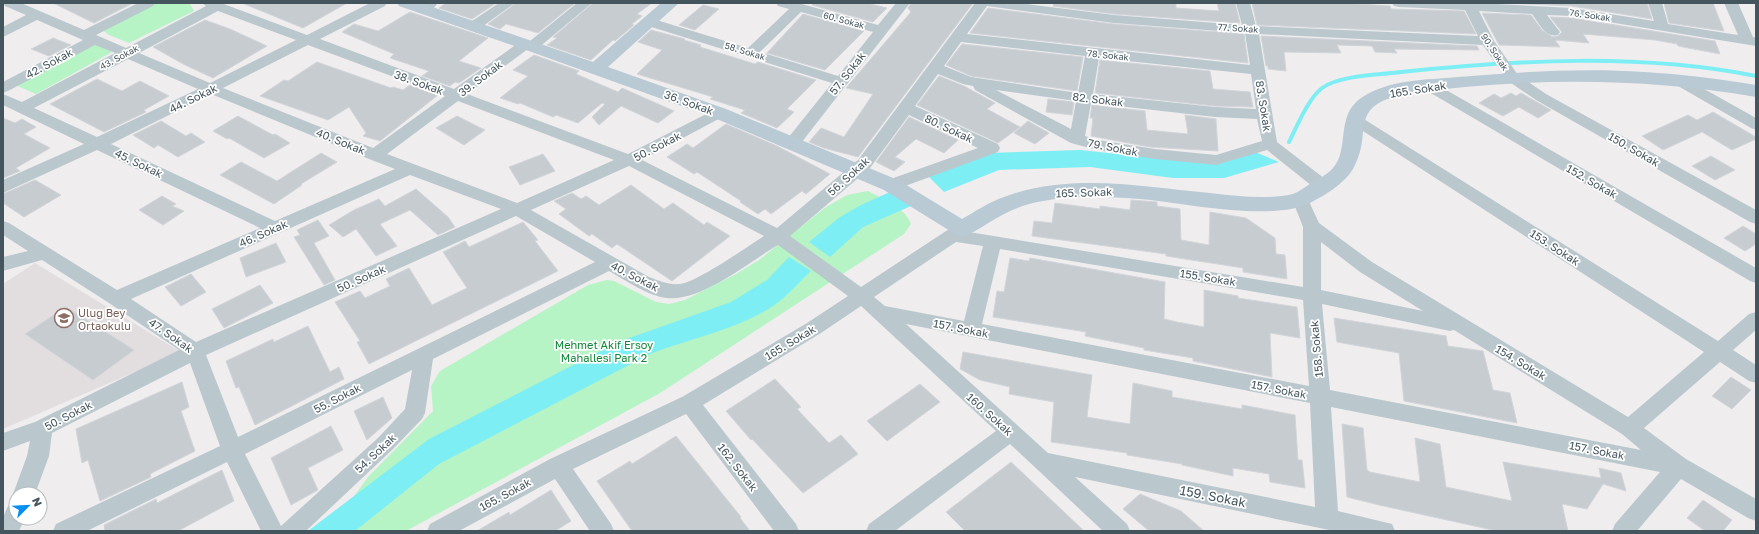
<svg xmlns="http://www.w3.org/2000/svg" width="1759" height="534" viewBox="0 0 1759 534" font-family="'Golos Text',sans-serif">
<rect width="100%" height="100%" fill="#f0edee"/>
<path fill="#e2dee0" d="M35,263L181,352L3,429V284Z"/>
<path fill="#b6f3c5" d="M156,3H188L190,4L194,11L129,43L109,35L103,30Z
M93,43L112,52L36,94L13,84Z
M868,191C882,199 905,207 911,224L904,234L660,393L406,531H329L368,477L433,411L431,386L440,371L588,285L607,280L614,281L656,302L669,304L685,300L736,274L759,260L826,207L847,195Z"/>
<path fill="#7eeef5" d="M1080,150L1202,163L1255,152L1279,162L1224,178H1173L1090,167L999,170L944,192L928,176L989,153Z
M892,191L911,206L863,227L830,257L809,242L840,217L861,205Z
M789,257L811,271C799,282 787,297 773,306C736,330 691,338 650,354L439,464L355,531H308L429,439L618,342L731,302L767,280Z"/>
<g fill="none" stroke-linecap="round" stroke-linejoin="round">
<path stroke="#7eeef5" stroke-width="4" d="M1289,142C1297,126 1308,99 1322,88C1340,75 1379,75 1401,72C1518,60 1640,53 1756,76"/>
</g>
<path fill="#c7ccd1" stroke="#d1d5da" d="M53,3H133L94,23Z
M242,3H347L303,28Z
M446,3H496L472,19L439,8Z
M516,3H575L538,33L506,24L500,29L488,24Z
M593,3H652L637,14L642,16L632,24L634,25L615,41L613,40L591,60L547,45L557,38L553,37Z
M814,3H867L887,8L873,22L812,5Z
M911,3H973L858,157L824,148L809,142L821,128L844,137L873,94L846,88L911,12L908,8Z
M1054,3H1176V8L1219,11L1217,3H1235L1240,23L1114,14L1053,6Z
M1252,3H1344L1390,6L1391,9L1464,11L1476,34L1257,25Z
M1506,3H1647L1652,19L1572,6Z
M1664,3H1713L1724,31L1669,23Z
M703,5L719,9L695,30L679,25Z
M988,8L1114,24L1244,34L1248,63L970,33Z
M410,12L488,38L459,61L481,68L459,83L455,82L450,86L422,76L429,71L390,58L394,54L342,32L354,24L378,31Z
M1482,13L1531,15L1542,30L1553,37L1558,36L1562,32L1550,17L1572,18L1715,41L1720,54L1678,46L1677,44L1655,40L1583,34L1589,43L1555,40L1560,47L1499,45Z
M803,14L864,31L825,70L767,53Z
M205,20L230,29L267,46L213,78L183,64L153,47Z
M651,30L685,39L684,40L701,45L700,47L755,64L758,62L816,80L787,109L794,112L777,128L741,113L745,110L710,99L713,97L637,74L662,50L638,42Z
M1261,36L1477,46L1479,50L1394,49L1397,53L1375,52L1372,46L1337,45L1341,53L1284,52L1286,71L1268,69V66H1266Z
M53,38L71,45L49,56L31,49Z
M962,44L1083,57L1077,91L971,76L946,65Z
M534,55L579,71L576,74L618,92L622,88L674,111L658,123L621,106L599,125L592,117L605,104L602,103L578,123L556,115L553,117L520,103L518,104L500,98L528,76L513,70Z
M1100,60L1210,71L1213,89L1250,92L1253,107L1215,106L1095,93Z
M317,62L391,88L393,87L403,90L410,85L438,95L380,141L363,136L366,133L349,107L328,120L260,96L284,80L288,81Z
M939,76L964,86L995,103L987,109L1020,127L998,143L917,105Z
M97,79L122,91L140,81L169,96L144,110L146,112L104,132L50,104Z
M1511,93L1516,96L1521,93L1551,110L1538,118L1519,107L1503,116L1479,103L1494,94L1501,98Z
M1048,99L1074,102L1072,115L1046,112Z
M1092,105L1145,111L1147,130L1188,134L1185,115L1216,119L1218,151L1150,147L1091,136L1093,118H1090Z
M1713,112L1756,137V139L1732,150L1702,132L1663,150L1642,136L1688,115L1697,120Z
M238,116L273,135L275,134L290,143L264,158L229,138L227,139L213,131Z
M457,116L485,130L464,145L436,128Z
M909,117L958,140L944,153L916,139L895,157L905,162L894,171L876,162Z
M3,118L15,123L22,119L36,127L24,134L50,148L16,168L20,171L3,178Z
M161,121L186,136L191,133L205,142L178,157L158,145L154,148L133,135Z
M1028,121L1049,133L1035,144L1014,133Z
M726,124L777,146L830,174L806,194L802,191L771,214L765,209L758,214L740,202L741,201L697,172L694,174L667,157L687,144L693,148Z
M321,153L337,162L301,184L302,185L274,204L220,175L241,162L277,181Z
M543,154L555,171L520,185L509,167Z
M1711,156L1735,170L1715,180L1692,166Z
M35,180L61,195L24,217L3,203V194Z
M631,185L664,209L673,203L704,225L707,222L730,236L672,281L617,244L612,248L592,234L589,236L559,214L566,209L554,201L572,193L581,199L586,196L599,205Z
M416,189L448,217L455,227L438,235L410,210L380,224L397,246L376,256L356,229L343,237L329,225L354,210L379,199L385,206Z
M162,196L176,204L172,206L184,211L163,225L139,210Z
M1131,200L1157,202V206L1180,209L1181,240L1209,245L1210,212L1246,218L1275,238L1276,254L1285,255L1287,279L1243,272V268L1166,256V254L1032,236L1034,221L1052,223L1055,203L1100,209V206L1130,210Z
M318,220L329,236L314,243L335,280L324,285L294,237L300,235L297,230Z
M523,222L538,240L535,241L558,271L369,364L357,342L360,341L335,302L360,291L365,298L390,286L386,279L409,268L432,305L467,288L443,252L465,241L469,247Z
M1743,226L1756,234V244L1745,251L1724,238Z
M276,243L286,262L246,277L240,258Z
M1010,258L1029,261L1030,258L1165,282L1164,319L1177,322L1204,327V290L1238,296V298L1297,307L1300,338L1270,333L1272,377L1193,361V358L1144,350V348L1085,336L1086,332L993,317L997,291L1004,292Z
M191,274L206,292L181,306L165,287Z
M260,285L273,303L224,328L212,309Z
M66,307L134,350L93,380L25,334Z
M1334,318L1446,336L1448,346L1483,351L1493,390L1510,393L1517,423L1404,401L1399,353L1337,342Z
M308,326L330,372L339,367L344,379L255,425L239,387L236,388L226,361L273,339L274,342Z
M963,352L1092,375L1087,417L1104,420L1130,424L1133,383L1172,391V397L1242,409V405L1295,415L1298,460H1302L1305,488L1270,482L1269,474L1233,468V476L1182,465V464L1127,455V453L1051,442L1054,402L1009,394L1010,387L980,380L960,369Z
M1731,377L1751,390L1732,409L1712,396Z
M775,379L801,407L797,409L829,443L841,435L858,454L803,493L752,439L751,440L726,411Z
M182,382L189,407L181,411L195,451L150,474L151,477L100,501L88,460L82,463L76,429Z
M920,384L940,402L887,441L867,421Z
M383,397L392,418L367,440L354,411Z
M1342,424L1363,428L1367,470L1370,472L1420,482L1415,438L1440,444L1446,487L1512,501L1503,462L1601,478L1599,468L1621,473L1626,491L1603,484L1587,509L1562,504L1568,531H1497L1379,505L1347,497Z
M331,426L343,450L308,468L318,490L291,505L271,458Z
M676,436L741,517L740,518L750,531H632L597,481L630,461L632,464Z
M1011,462L1062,510L1084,531H965L946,512Z
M222,470L234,501L178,531H105L104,525L156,499L157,503Z
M551,490L571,521L555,531H477L509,512L510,515Z
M1140,494L1181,511L1204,531H1149L1123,509Z
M1703,500L1732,520L1723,531H1705L1687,518Z"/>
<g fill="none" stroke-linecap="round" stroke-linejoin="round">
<path fill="#bac8ce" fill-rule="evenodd" d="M3,3H21L84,30L138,3H155L153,6L96,35L126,48L206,6L202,3H221L307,35L370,3H387L385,6L320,39L454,89L521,41H530L577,3H592L537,49H528L467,94L628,154L714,110L719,108L724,110L727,113L724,116L642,160L777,228L858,160L975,3H1018L1114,15L1242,25L1236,3H1250L1256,26L1478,36L1465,10L1399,7L1394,6L1392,3H1477L1572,8L1654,21L1648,3H1662L1668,24L1738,35L1724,3H1738L1753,37L1756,38V46L1572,16L1547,15L1560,32L1558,35C1545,38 1539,23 1532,14L1479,11L1494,41L1518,75L1546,94L1756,210V224L1750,222L1536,100L1508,81L1483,45L1259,34L1277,142L1329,182L1331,186L1329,190L1323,192L1317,190L1267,150L1216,165L1155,159L1097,150L1071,143L975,90L973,86L963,84L938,74L915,106L998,144L1000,148L998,152L897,189L891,191L885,189L883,185L885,181L978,148L909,115L870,168L790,236L861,287L946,231L962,223L968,225L971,229L969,232L1303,287V227L1292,199L1294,195L1300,193L1306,195L1319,223L1372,262L1628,417L1704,352L1349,122L1346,119L1349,116L1354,114L1359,116L1718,341L1749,314L1756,312V330L1733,350L1756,365V383L1749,381L1720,362L1644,428L1686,459L1756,499V521L1748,518L1681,479L1637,531H1612L1615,524L1660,472L1331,407L1338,511L1392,524L1395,531H1334L1075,477L1127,524L1130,531H1103L1010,444L895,531H866L869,524L996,431L861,306L821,333L703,405L796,524L799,531H774L686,414L573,469L611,524L614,531H590L555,479L459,531H427L430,524L550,459L682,397L807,323L848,296L778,245C749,262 701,302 667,298C648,296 625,280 609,271L433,359L425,413L422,419L393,449L306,531H261L227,462L87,531H53L56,524L220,446L190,363L52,433L49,456L35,494H16V500L13,494L27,456L30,441L3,451V433L35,422L179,350L109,303L42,260L3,271V257L28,251L3,235V221L9,223L117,290L260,228L97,150L3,193V180L84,144L3,105V94L22,102L115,53L95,45L8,91L3,93V82L83,40L37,20L3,37V27L26,15L5,6ZM987,6L1114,23L1245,33L1250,65L967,34ZM218,11L296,40L210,83L139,53ZM961,42L1085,56L1078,93L971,77L944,66ZM308,45L445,96L373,148L223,88ZM1099,58L1251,74L1256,109L1215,107L1093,94ZM128,59L198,89L97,137L34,108ZM996,90L1076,101L1071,129ZM211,94L369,159L395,169L275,221L111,144ZM458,101L614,160L517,203L387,154ZM1091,103L1215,117L1257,119L1262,141L1216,155L1155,149L1098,140L1085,136ZM629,166L764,236C747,247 697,282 680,284C668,285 660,281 649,277L531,210ZM410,175L501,209L196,342L131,299ZM516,216L595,262L238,437L206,355ZM956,242L983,246L964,321L885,306L874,297ZM1321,242L1360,272L1423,311L1321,290ZM1000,249L1303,300L1309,386L982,324ZM1322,304L1450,331L1454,330L1622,434L1641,450L1330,390ZM906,324L1310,403L1315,507L1048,453ZM412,370L405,409L379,437L281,526L245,454Z
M422,3H438C433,10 425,14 417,12L415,9Z
M499,3H515L479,29H469L467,26L469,23Z
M776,3H798L878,25L896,3H910L798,147L792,148L786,147L784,143L832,83L645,25L643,22L645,19L650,18L748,48L789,9L778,6ZM801,12L873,32L838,76L760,52Z
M1676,75L1681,76L1756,118V130L1751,128L1671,82L1669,79L1671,76Z
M1429,82L1434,83L1756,268V283L1750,281L1424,89L1422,86L1424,83Z
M16,503V518H25L19,531H3V517L8,506Z"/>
<path fill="#b9cad4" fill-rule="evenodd" d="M397,3H421L593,62L661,3H679L608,67L726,109L898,180L962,219C976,211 989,202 1004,197C1071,172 1142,187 1210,193C1237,196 1267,200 1293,194C1299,192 1305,187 1311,183C1318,179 1327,175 1333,168C1350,149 1335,116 1361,98C1389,79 1426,80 1458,77C1520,72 1582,68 1644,72C1682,74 1719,79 1756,85V97C1641,77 1525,78 1409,93C1344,106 1375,131 1353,169C1344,184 1325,195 1310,203C1274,221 1192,205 1151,200C1115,197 1079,194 1043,201C1023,204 1006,212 990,222C983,226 976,231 969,234C964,237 960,236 955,234L884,190L712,117L526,50L399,6Z"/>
</g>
<defs>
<g id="school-ring" transform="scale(1)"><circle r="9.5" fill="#fff" stroke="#8d6e63" stroke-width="1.5"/><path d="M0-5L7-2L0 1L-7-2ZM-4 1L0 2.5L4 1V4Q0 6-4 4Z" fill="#8d6e63"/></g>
</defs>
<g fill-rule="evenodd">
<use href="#school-ring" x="64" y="318"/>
</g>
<g text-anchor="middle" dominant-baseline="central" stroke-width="3.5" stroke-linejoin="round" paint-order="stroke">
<g font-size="9" fill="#44555d" stroke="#fff">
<text transform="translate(1590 15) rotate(8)">76. Sokak</text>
<text transform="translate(844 20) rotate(15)">60. Sokak</text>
<text transform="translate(1238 28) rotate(4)">77. Sokak</text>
<text transform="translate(745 51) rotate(17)">58. Sokak</text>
<text transform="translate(1495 52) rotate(57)">90. Sokak</text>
<text transform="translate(1108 55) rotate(6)">78. Sokak</text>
<text transform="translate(119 57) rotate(-28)">43. Sokak</text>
</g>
<g font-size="11" fill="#44555d" stroke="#fff">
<text transform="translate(49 63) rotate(-28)">42. Sokak</text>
<text transform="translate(847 73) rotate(-52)">57. Sokak</text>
<text transform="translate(480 78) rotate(-37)">39. Sokak</text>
<text transform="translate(419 82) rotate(20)">38. Sokak</text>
<text transform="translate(1418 89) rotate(-9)">165. Sokak</text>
<text transform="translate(193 98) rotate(-26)">44. Sokak</text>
<text transform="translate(1098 99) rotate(7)">82. Sokak</text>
<text transform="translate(689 102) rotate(20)">36. Sokak</text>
<text transform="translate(1264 106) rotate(81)">83. Sokak</text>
<text transform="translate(949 128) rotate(25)">80. Sokak</text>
<text transform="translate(341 141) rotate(22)">40. Sokak</text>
<text transform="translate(657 146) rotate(-27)">50. Sokak</text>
<text transform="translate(1113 147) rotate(11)">79. Sokak</text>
<text transform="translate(1634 149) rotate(30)">150. Sokak</text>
<text transform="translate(139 163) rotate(26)">45. Sokak</text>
<text transform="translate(848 176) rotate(-42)">56. Sokak</text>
<text transform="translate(1592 181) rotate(30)">152. Sokak</text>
<text transform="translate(1084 192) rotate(-2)">165. Sokak</text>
<text transform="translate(263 233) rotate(-24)">46. Sokak</text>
<text transform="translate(1555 247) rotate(33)">153. Sokak</text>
<text transform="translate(635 276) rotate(27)">40. Sokak</text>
<text transform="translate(1208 277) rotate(9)">155. Sokak</text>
<text transform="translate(361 278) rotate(-24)">50. Sokak</text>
<text transform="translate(961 328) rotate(11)">157. Sokak</text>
<text transform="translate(171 335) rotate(35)">47. Sokak</text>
<text transform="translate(790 342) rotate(-31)">165. Sokak</text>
<text transform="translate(1316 349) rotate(-95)">158. Sokak</text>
<text transform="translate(1521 362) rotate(31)">154. Sokak</text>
<text transform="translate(1279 389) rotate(11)">157. Sokak</text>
<text transform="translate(337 398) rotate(-27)">55. Sokak</text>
<text transform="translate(990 414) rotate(42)">160. Sokak</text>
<text transform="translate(68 415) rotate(-27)">50. Sokak</text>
<text transform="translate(1597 450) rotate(11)">157. Sokak</text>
<text transform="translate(375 453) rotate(-43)">54. Sokak</text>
<text transform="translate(738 467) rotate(52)">162. Sokak</text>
<text transform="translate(505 494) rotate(-28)">165. Sokak</text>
</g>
<g font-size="11" fill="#785e54" stroke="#fff" text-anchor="start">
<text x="78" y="312">Uluğ Bey<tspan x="78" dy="13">Ortaokulu</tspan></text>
</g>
<g font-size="11" fill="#0d8637" stroke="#fff">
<text x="604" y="344">Mehmet Akif Ersoy<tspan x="604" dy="13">Mahallesi Park 2</tspan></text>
</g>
<g font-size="13" fill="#44555d" stroke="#fff">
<text transform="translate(1213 496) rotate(11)">159. Sokak</text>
</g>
</g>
<rect width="1759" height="534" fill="none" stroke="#44555d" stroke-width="8"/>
<g transform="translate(28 506) rotate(66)"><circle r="19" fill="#ffffff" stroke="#b4bbbe"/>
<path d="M0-3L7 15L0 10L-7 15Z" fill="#0690f2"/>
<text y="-6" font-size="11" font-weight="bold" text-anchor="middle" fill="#44555d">N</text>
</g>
</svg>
